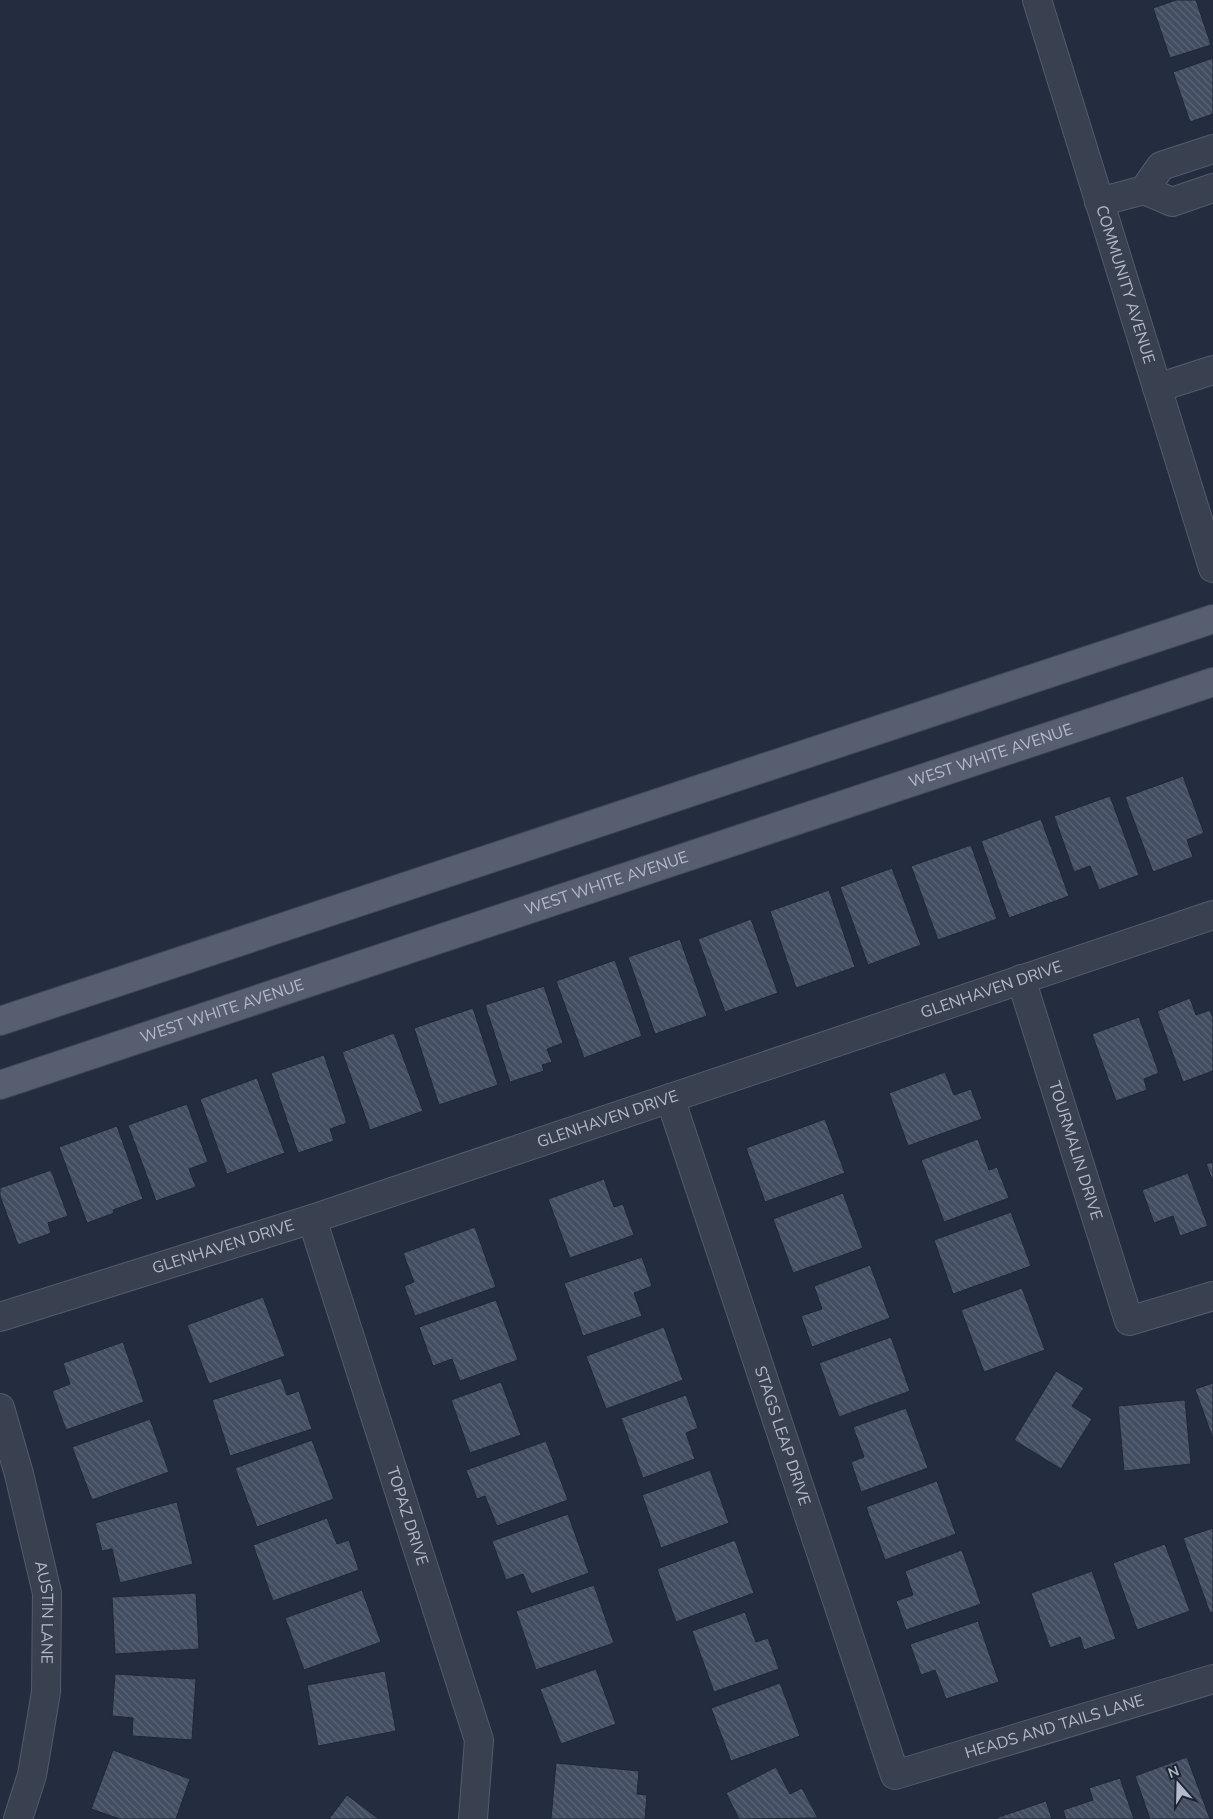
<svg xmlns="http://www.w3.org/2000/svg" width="1213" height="1819" viewBox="0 0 1213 1819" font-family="'Nunito Sans',sans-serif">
<defs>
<pattern id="building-back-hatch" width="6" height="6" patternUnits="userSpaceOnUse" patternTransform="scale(1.25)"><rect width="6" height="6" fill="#434d62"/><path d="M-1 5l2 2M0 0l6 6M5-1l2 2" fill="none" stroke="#5c6577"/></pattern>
</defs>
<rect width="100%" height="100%" fill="#242d40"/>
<path fill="url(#building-back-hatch)" stroke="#1f2737" d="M1176,0H1196L1211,45L1170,58L1153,8Z
M1213,58V114L1190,122L1173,72Z
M1183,776L1204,833L1187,840L1193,857L1153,872L1125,797Z
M1110,796L1139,875L1099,890L1090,866L1074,872L1054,816Z
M1041,819L1069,896L1009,918L981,841Z
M971,845L997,919L938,940L911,866Z
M892,868L921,945L868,965L840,887Z
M829,890L855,967L796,988L770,911Z
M751,919L778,993L725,1012L698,939Z
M680,939L707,1016L655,1034L628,957Z
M615,960L642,1036L584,1058L556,981Z
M544,986L563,1043L547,1049L552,1062L542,1065L544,1071L510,1082L485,1005Z
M1190,998L1196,1015L1210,1010L1213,1018V1071L1183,1082L1157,1011Z
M473,1008L498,1085L439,1105L414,1028Z
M1139,1017L1159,1073L1144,1079L1147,1090L1116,1101L1092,1034Z
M394,1033L423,1111L370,1130L342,1052Z
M324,1055L347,1123L330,1129L334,1141L298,1153L271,1073Z
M945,1072L954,1095L971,1089L982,1119L908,1146L889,1093Z
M257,1078L285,1153L227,1174L200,1099Z
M187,1104L208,1162L189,1169L196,1187L156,1201L128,1125Z
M825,1119L845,1173L765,1202L746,1148Z
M117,1126L143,1199L113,1210L114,1213L87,1223L59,1147Z
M978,1139L989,1170L997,1167L1009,1198L944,1222L921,1160Z
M1213,1162V1182L1206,1164Z
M51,1170L68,1216L48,1223L51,1233L18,1245L0,1196V1188Z
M1188,1173L1208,1226L1180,1236L1173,1216L1154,1223L1142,1190Z
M604,1179L614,1207L623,1204L634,1235L570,1258L548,1199Z
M843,1193L863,1248L793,1273L773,1219Z
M1011,1212L1031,1266L953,1294L934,1240Z
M475,1227L496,1287L415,1316L404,1286L414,1282L403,1253Z
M642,1257L652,1286L634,1293L642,1316L583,1336L564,1283Z
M870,1265L890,1318L812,1347L801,1316L822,1309L814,1286Z
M1022,1288L1045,1350L984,1372L961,1310Z
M263,1297L285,1356L209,1384L187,1325Z
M496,1300L518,1360L460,1381L452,1359L433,1366L419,1327Z
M664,1327L683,1380L606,1409L586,1356Z
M891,1337L910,1391L839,1417L819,1363Z
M123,1342L144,1402L66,1430L52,1391L70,1384L63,1363Z
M1056,1371L1084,1388L1072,1406L1092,1419L1061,1469L1014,1440Z
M281,1378L287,1395L299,1391L312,1429L230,1456L212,1400Z
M501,1382L521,1435L470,1453L451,1400Z
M1213,1383V1439L1195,1389Z
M686,1395L698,1428L686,1433L695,1459L643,1478L621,1418Z
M1185,1400L1191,1464L1124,1471L1118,1406Z
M906,1408L928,1468L861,1492L851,1462L864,1457L853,1427Z
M150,1419L169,1472L92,1500L72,1447Z
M312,1440L334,1499L257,1527L235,1468Z
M546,1441L568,1500L497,1526L485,1496L477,1499L466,1470Z
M710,1470L729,1523L661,1548L642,1495Z
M937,1481L956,1534L885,1560L866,1507Z
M177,1502L193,1564L120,1583L112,1549L102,1551L95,1523Z
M568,1514L589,1573L531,1594L523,1574L506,1580L492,1541Z
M327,1518L337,1544L349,1540L359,1570L273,1601L253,1545Z
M1213,1528V1612L1210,1613L1183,1538Z
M735,1540L754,1593L676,1622L657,1569Z
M1165,1544L1190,1611L1137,1630L1113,1563Z
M962,1550L981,1604L906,1630L896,1601L913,1595L905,1571Z
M1092,1571L1116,1639L1084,1650L1080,1637L1050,1648L1031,1593Z
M594,1585L614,1643L536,1670L516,1611Z
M362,1590L381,1642L304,1670L285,1618Z
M196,1593L199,1649L115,1654L112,1597Z
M745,1612L756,1642L768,1638L779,1669L714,1692L692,1631Z
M978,1621L999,1682L946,1699L935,1670L921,1675L910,1644Z
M596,1669L616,1724L561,1744L540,1689Z
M385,1671L396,1731L318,1746L307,1685Z
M115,1674L196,1679L192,1740L132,1736L133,1718L112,1716Z
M780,1683L800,1736L731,1761L711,1708Z
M113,1750L190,1779L176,1819H120L91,1809Z
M1187,1757L1210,1819H1150L1135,1776Z
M556,1763L639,1771L637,1794L647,1795L645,1819H551Z
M776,1767L790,1794L802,1788L818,1818L739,1819L726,1793Z
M1120,1778L1134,1819H1066L1063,1810L1093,1800L1089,1788Z
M347,1795L379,1819H329Z
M1046,1801L1052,1819H993Z"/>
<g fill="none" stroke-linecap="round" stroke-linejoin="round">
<g stroke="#545b6a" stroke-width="30">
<g id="minor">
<path id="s1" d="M1037,0L1213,568"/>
<path d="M1144,190L1161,166L1213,149"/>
<path d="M1099,202L1144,190L1172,202L1213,188"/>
<path d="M1157,388L1213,370"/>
<path id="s2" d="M1021,979L1129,1321L1213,1296"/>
<path id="s3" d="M670,1098L895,1775L1213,1679"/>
<path id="s4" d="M312,1219L479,1740L473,1819"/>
<path id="s5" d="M0,1317L312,1219L1213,915"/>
<path id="s6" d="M0,1408L19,1474L47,1593L46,1692L32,1775L18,1819"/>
</g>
</g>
<g stroke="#424959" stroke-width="30">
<g id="major">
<path d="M0,1021L1213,619"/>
<path id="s7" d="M0,1085L1213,682"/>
</g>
</g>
<use href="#minor" stroke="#394050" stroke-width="28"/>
<use href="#major" stroke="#575e70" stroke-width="28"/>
</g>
<g text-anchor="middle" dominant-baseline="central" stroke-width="5" stroke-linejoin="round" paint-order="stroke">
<g font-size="16" fill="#b5bbca" stroke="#1d2535">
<text stroke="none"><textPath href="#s1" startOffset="298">COMMUNITY AVENUE</textPath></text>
<text stroke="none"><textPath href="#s7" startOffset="1044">WEST WHITE AVENUE</textPath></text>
<text stroke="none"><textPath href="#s7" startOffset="639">WEST WHITE AVENUE</textPath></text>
<text stroke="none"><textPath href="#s5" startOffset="1044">GLENHAVEN DRIVE</textPath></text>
<text stroke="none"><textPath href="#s7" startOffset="234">WEST WHITE AVENUE</textPath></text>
<text stroke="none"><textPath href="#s5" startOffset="639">GLENHAVEN DRIVE</textPath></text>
<text stroke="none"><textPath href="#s2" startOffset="180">TOURMALIN DRIVE</textPath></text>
<text stroke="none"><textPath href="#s5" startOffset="234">GLENHAVEN DRIVE</textPath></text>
<text stroke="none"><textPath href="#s3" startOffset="356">STAGS LEAP DRIVE</textPath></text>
<text stroke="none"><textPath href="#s4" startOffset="312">TOPAZ DRIVE</textPath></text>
<text stroke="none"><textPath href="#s6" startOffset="210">AUSTIN LANE</textPath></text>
<text stroke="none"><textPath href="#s3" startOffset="880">HEADS AND TAILS LANE</textPath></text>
</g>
</g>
<g transform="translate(1178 1784) rotate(340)" stroke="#1d2535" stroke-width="4" paint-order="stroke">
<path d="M0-4L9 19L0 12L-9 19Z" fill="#b5bbca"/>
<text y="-8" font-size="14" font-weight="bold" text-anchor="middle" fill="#b5bbca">N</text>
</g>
</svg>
